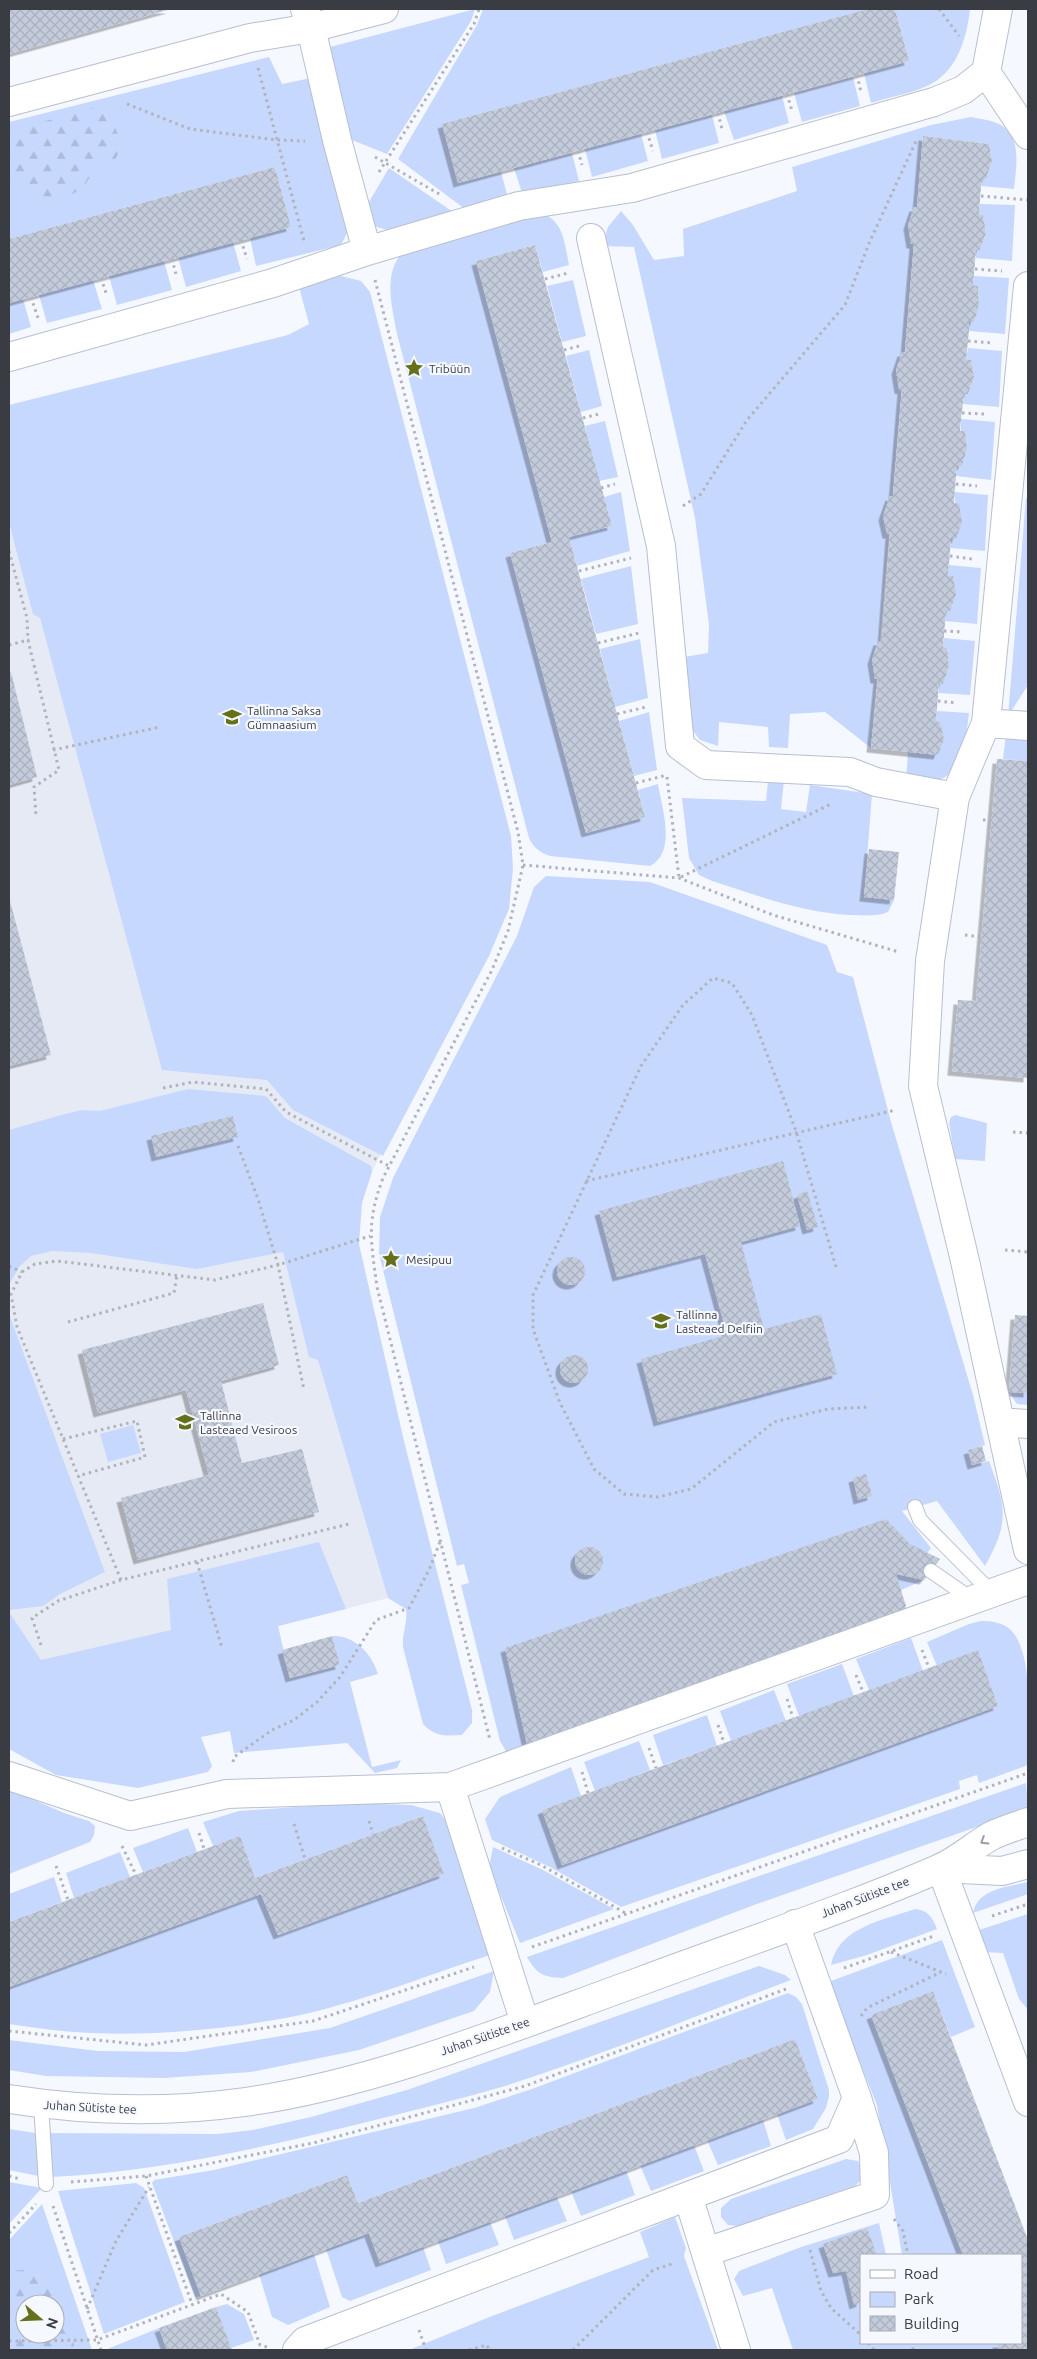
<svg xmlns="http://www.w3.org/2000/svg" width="1037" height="2359" viewBox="0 0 1037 2359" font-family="Ubuntu,sans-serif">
<defs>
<pattern id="forest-firs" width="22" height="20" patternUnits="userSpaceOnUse" patternTransform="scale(1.25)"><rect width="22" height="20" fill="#c7d8fe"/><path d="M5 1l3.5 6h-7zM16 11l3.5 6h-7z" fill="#acbadb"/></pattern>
<pattern id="building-cross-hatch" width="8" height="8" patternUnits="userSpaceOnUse" patternTransform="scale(1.25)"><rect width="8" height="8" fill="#c4ccdc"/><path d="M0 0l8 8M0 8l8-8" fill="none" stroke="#a9b0be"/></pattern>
<filter id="shadow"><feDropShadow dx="-4.5" dy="4.5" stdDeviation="0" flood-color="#0004"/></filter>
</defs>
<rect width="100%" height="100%" fill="#f5f8ff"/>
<path fill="#e6eaf4" d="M34,526L382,1152L372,1172L274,1123L412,1592L278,1626L282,1650L75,1731L9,1621V532Z"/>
<path fill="#c7d8fe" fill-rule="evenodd" d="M475,9L471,21L387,154L347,138L326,48Z
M483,9H868L443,124L458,183L501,172L508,198L469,212L398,159L477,25Z
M895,9H970C967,38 957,73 927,86C910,94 889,97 871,103L864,73L909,61Z
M269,57L282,84L311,78L350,227L341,245L256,266L250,238L291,227L275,167L9,239V122Z
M853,77L860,106L802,122L794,93Z
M782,96L789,123L734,140L724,111Z
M712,115L719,143L662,159L655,130Z
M971,117C980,119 991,120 999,124C1023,136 1016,168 1014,189L981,186L982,179H986L992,161L989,144L923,136L871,748L825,712L790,714L788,748L769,747L768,727L719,722L718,746L700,740L690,727L678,658L708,653L709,625L695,518L634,247L602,246L608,227L621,211L633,225L654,260L684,256L683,229L797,191L792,167L931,125Z
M641,134L648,161L592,177L585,149Z
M572,153L579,181L523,196L514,168Z
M389,168L456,214L391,231L370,225L366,207Z
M980,204L1015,205L1012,261L976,258V250H980L986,233L983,215L979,214Z
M543,214C564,221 565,246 569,265L543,272L535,245L476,261L552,542L510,553L586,833L645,817L638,790L658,784C662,809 677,852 650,866L550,856C539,852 534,848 529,838L397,334C392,306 381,269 407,249Z
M233,242L241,271L186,287L178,257Z
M164,261L172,290L117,305L109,276Z
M341,276L361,281L370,292L511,836L513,868L509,909L489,956L383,1156L293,1110L267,1080L162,1070L40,618L33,614L9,523V405L288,335L309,324L299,287Z
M974,276L1009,278L1005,334L969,331V321H974L979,305L978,286L973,285Z
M93,280L102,309L47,323L39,295Z
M573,280L586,336L562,342L547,286Z
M23,299L31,327L9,334V303Z
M968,348L1002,351L999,407L963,404L964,394H968L974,377L971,360H966Z
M589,350L602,406L581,412L566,356Z
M961,419L995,422L991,480L956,476L957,466H962L967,449L965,432L961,431Z
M605,421L618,477L599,481L585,426Z
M621,492L630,551L577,566L569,537L612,526L604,497Z
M955,492L988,495L985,551L950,548L951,538H956Z
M1026,498H1028V685L1008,716Z
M949,565L981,568L977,624L945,621L946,611H950L955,594L953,576H948Z
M631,566L638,624L596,634L581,579Z
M944,638L975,641L970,695L939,693V683H943L949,666L947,648L943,647Z
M640,639L648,698L615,707L600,649Z
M937,711L969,713C966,736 965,772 938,780C929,782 916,780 906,780L908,752L938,755L943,739L940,722L936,721Z
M649,712L657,770L634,776L619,721Z
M1006,735L1028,736V761L1003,759Z
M784,780L781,809L806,812L810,785L872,794L864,897L894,900L888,912C876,917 862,915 850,915C801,912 759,896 712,881L699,875L689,858L682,798L766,801L768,781Z
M546,876L650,882L827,945L837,972L853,977L891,1122L973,1395L985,1445L968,1450L972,1465L989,1461C1006,1507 1010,1522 985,1566L937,1501L902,1511L931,1548L927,1553L940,1559L924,1580L520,1755L506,1751L500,1741L461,1585L469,1583L464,1564L457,1566L379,1254L380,1217L393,1178L517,936L534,887Z
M188,1089L266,1096L285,1118L371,1166L372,1172L362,1203L359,1244L404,1441L472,1710V1723L462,1735C446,1736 435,1737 423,1724L403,1647C402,1633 408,1623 406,1609L388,1598L318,1360L309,1357L283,1252L197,1269L91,1253L52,1251L31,1256L19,1267L9,1285V1130L61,1115L82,1110L100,1111Z
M955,1115L987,1123L985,1161L955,1159L949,1123L951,1117Z
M9,1314L105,1572L60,1594L43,1606L9,1610Z
M1009,1392L1028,1393V1405L1017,1404Z
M133,1425L141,1453L108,1462L100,1434Z
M319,1542L346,1609L278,1626L290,1678L340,1665L332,1636C355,1635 372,1654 378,1674L350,1682L372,1767L401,1760L397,1768L375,1773L347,1743L234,1753L230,1731L201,1737L212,1766L208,1772L138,1788L56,1775L9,1749V1612L41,1660L171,1630L167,1579Z
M981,1621C990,1621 1000,1622 1007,1627C1036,1646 1028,1734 1028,1765L979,1783L977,1775L959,1781L960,1789L621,1907L550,1867L492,1840L485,1819L500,1797L571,1767L581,1796L542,1810L563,1865L998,1706L978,1651L937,1666L927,1642L969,1624Z
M911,1638L923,1671L869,1690L856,1659Z
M842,1664L854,1696L799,1716L787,1684Z
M774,1690L786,1721L731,1741L720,1711Z
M707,1715L717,1746L663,1765L653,1735Z
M639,1741L650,1770L595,1791L584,1762Z
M1026,1783L1028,1809L754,1905L563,1978C542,1977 537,1974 527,1957Z
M9,1789L64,1813L89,1821L95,1826L94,1835L90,1842L9,1874Z
M354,1803L411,1805L440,1813L450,1825L490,1955C425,1976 359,2003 291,2017C227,2029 157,2036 92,2033C64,2032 36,2028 9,2024V1987L261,1894L278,1935L444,1874L423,1816L255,1878L240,1837L213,1846L203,1822L239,1811Z
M188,1828L197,1852L143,1872L133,1848Z
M493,1847L543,1870L614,1909L520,1943L489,1867Z
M120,1852L130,1877L74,1898L66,1873Z
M54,1877L62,1902L9,1922V1894Z
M1028,1882V1894L973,1913C978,1888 1008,1887 1028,1882Z
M915,1909C928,1910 933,1918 937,1929L867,1955L831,1965C838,1927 884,1920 915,1909Z
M1028,1914V2010L1019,1999L1003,1953L982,1952L976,1931Z
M942,1940L975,2027L951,2037L933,1991L871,2015L963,2255H902L877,2105L845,2026L831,1981Z
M759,1966L785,1975L791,1980C696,2016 602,2055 505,2086C457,2100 407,2112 359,2124C257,2149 155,2172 50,2177L46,2133L218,2134L253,2130L311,2117L407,2090Z
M494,1971L490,1992L474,2011L359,2050L251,2072L164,2078L46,2076L9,2070V2040L98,2051L184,2052L330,2028Z
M788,1993L796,1997L802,2004L829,2090V2096L826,2108L813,2129L786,2140L777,2114L818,2099L795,2039L358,2203L347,2175L179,2237L201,2296L195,2297L152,2183L154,2180L214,2170L474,2108L532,2089Z
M763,2120L771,2146L718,2165L707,2140Z
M9,2129L36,2133L38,2176L9,2170Z
M694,2145L704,2171L651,2191L640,2165Z
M846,2159L858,2161L863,2171L860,2181L855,2186L738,2226L728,2225L721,2217V2208L731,2199Z
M626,2170L635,2195L581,2216L571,2191Z
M9,2182L42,2188L9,2224Z
M136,2183L144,2188L185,2302L104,2334L58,2191Z
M557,2197L567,2221L514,2240L505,2216Z
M42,2204L92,2350H9V2240ZM25,2304H55V2334H25Z
M675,2217L686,2248L684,2256L718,2350H409L487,2318L649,2257L640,2232Z
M490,2222L499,2245L446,2264L438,2241Z
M879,2223L886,2255H861V2343H997L999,2350H793L772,2288L743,2296L734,2279L739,2271L801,2247Z
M369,2233L380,2263L423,2247L431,2270L350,2301L342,2297L326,2249Z
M314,2254L330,2307L288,2325L272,2317L259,2274Z
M227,2304L244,2314L254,2340L231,2348L216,2307Z
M159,2328L167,2350H105Z"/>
<path fill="url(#forest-firs)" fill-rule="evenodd" d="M107,104L122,147L113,163L96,164C85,193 72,197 43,201L25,181L9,187V131Z
M38,2269L68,2318L75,2350H9V2271ZM25,2304H55V2334H25Z"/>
<path fill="url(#building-cross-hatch)" filter="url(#shadow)" d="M9,9H171L9,54Z
M868,9H895L909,61L458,183L442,124Z
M923,136L989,144L992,161L986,179H982L981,186L979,214L983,215L986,233L980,250H976L973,285L978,286L979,305L974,322L969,321V331L966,360H971L974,377L968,394H964L961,419L960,431H965L967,449L962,466H957L956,476L954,503L959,504L962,522L956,539L951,538L948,576H953L956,594L950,611H946L943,647L947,648L949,666L943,684L939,683L936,721L940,722L944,739L938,755L871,748L878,679H875L872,660L878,641H882L890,534H887L883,516L890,496L893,497L902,390L899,389L896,370L902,352H905L914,244H911L908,225L914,207H917Z
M275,167L291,227L9,303V239Z
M535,245L612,526L569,537L645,817L586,833L510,553L552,542L476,261Z
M11,672L37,777L9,785V673Z
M997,759L1028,761V1078L952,1071L958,1000L976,1001Z
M869,849L899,852L894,900L864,897Z
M9,897L51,1055L9,1066Z
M233,1116L238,1137L156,1157L151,1136Z
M783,1161L800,1226L741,1242L764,1329L821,1314L837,1374L658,1422L641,1359L727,1335L705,1254L617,1277L599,1211Z
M807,1191L818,1227L807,1230L797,1195Z
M557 1271a14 14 0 1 1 28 0a14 14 0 1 1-28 0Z
M263,1303L279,1365L221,1381L242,1463L302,1449L319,1512L138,1560L121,1498L209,1475L186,1390L98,1413L82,1350Z
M1015,1315L1028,1316V1393L1009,1392Z
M560 1369a14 14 0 1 1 28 0a14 14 0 1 1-28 0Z
M982,1446L986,1461L972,1465L968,1450Z
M866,1474L872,1496L858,1500L853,1478Z
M886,1519L910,1544L940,1559L924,1580L896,1574L906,1606L902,1619L529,1753L505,1648Z
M575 1561a14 14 0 1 1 28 0a14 14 0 1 1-28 0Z
M332,1636L340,1665L290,1678L282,1650Z
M978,1650L998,1706L562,1865L542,1810Z
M423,1816L444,1874L278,1935L261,1894L9,1987V1922L240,1836L255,1878Z
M933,1991L1028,2240V2350H999L997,2343H1021V2255H963L871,2015Z
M795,2039L818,2099L380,2263L369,2233L201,2296L179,2237L347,2175L358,2203Z
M867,2228L877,2255H861V2302L854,2305L846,2271L833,2273L823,2244Z
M216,2307L232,2350H167L159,2328Z"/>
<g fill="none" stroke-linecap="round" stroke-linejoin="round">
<g stroke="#b8bfcf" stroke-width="16">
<path id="service" d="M915,1507L920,1520L992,1593
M931,1571L973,1600
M41,2104L46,2184"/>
</g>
<g stroke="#b8bfcf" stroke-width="30">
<path id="minor" d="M998,9L986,72L1028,135
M9,102L250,38L311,28L305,9
M591,238L661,546L680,746L706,765L850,772L876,782L955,797
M367,251L519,206L632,188L934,102L963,90L986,72
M1028,286L986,723L955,797L930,961L923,1086L965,1261L1028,1550
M9,357L273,283L367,251L337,140L311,28L384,9
M986,723L1028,726
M1002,1425L1013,1423L1028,1424
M9,1776L130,1816L227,1794L450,1787L525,2023
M450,1787L1028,1580
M941,1868L1028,2102
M688,2196L736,2350
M706,2252L875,2195L874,2153L857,2098
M297,2350L305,2341L839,2139L857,2098L795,1924"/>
</g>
<g stroke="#b8bfcf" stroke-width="30">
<path id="tertiary" d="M941,1868L1002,1871L1028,1864
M9,2099C86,2111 167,2113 245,2102C376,2084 516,2026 641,1981C740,1944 841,1911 938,1869C958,1861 974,1845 993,1835C1004,1830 1017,1826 1028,1822"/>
</g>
<path stroke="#b0b3ba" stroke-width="3" stroke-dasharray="2.5 4" stroke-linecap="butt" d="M939,9L959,36
M258,68L304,241
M857,75L861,92
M787,94L792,111
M127,104L190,129L277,140L305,141
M718,113L722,129
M647,132L653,151
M578,151L582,165
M375,157L441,195
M379,172L474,24L479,9
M981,196L1028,200
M241,240L247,259
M172,259L177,278
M975,269L1002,271
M101,278L107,296
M545,279L568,273
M375,280L518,832L523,865L508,931L492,970L383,1178C366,1223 371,1241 377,1287L490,1740
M31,297L38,318
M968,341L992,343
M564,350L583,345
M962,413L984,414
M583,418L599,414
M956,484L977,486
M601,488L615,484
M683,506L701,494L747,420L845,305L870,241L917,139
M9,551L27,618L28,640
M950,556L972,559
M579,571L631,558
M944,631L963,632
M598,643L639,633
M9,645L28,640L59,770L34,787L36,816
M938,701L957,703
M617,714L646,707
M53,750L160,727
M667,777L679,878L831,804
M636,783L667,775
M983,820H992
M523,865L679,878L773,915L899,952
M965,935L981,937
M163,1088L193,1082L266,1089L286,1112L389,1166
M1013,1132L1028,1133
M238,1146L258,1199L278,1265L370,1236
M586,1181L896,1110
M1005,1250L1028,1252
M9,1266L22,1272
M836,1267L796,1131L752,1015L732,983L713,978L683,1005L641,1066L533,1295V1329L560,1403L594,1469L624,1494L658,1497L691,1489L774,1422L828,1409L870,1407
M68,1322L174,1293L177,1275
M63,1439L137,1421L145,1457L78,1476
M197,1562L222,1648
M121,1580L17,1327L11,1294L22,1272L35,1264L57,1261L215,1280L278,1265L304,1390
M41,1645L32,1618L58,1601L121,1580L349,1524
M922,1650L929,1668
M856,1675L863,1692
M787,1699L793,1718
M718,1725L724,1743
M649,1748L656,1768
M233,1762L234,1757L272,1730L294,1720L317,1702L340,1677L376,1620L409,1608L429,1570L440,1542
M582,1772L588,1793
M369,1821L373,1834
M294,1824L305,1859
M199,1833L204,1849
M122,1846L136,1875
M502,1848L541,1865L627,1914
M56,1866L68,1900
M992,1916L1028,1904
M532,1947L1028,1773
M891,1952L946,1974
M844,1968L934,1936
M861,2016L867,2008L941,1972
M9,2031L146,2045L313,2021L474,1967
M9,2176L20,2179
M146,2176L192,2304
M71,2182L146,2176L313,2143L525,2086L786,1989
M53,2206L101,2350
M894,2219L903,2231L908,2255
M9,2233L36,2204
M810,2250L821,2291L831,2308L861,2335
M87,2309L116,2241L149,2187
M419,2330L426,2350
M9,2341L97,2340L221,2294L248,2312L260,2345L267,2347
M868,2343L874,2350
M469,2350L487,2345L489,2350
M573,2350L653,2270L675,2263
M913,2350V2343"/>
<use href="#service" stroke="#fff" stroke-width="14"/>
<use href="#minor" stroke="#fff" stroke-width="28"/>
<use href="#tertiary" stroke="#fff" stroke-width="28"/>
</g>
<defs><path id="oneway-chevron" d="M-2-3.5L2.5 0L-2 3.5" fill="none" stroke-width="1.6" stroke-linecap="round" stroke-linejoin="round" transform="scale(1.25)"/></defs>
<use stroke="#9c9ea1" href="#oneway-chevron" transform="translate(984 1841) rotate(148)"/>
<defs>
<g id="sight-bare" transform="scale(1.5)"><path d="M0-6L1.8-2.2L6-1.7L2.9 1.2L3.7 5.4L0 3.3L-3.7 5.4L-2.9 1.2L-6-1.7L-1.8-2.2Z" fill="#65701a" stroke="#f5f8ff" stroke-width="2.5" paint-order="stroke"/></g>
<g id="school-bare" transform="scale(1.5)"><path d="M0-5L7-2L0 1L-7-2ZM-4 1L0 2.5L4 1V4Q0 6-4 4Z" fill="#65701a" stroke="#f5f8ff" stroke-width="2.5" paint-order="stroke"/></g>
</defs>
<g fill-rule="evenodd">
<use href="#sight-bare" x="414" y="368"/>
<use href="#school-bare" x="232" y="717"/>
<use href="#sight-bare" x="391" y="1259"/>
<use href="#school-bare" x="661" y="1321"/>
<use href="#school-bare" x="185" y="1422"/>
</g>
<g text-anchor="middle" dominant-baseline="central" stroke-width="4.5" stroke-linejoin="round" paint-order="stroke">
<g font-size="12" fill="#393c43" stroke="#f5f8ff" text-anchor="start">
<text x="429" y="368">Tribüün</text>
<text x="247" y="710">Tallinna Saksa<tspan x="247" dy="14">Gümnaasium</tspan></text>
<text x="406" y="1259">Mesipuu</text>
<text x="676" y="1314">Tallinna<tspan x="676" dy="14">Lasteaed Delfiin</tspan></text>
<text x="200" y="1415">Tallinna<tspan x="200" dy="14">Lasteaed Vesiroos</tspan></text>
</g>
<g font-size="12" fill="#393c43" stroke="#f5f8ff">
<text transform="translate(865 1897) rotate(-21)">Juhan Sütiste tee</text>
<text transform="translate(485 2036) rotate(-19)">Juhan Sütiste tee</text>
<text transform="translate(90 2107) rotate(3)">Juhan Sütiste tee</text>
</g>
</g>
<rect width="1037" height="2359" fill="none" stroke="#393c43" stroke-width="20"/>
<rect x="860" y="2254" width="162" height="90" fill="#f5f8ff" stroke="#aaadb4"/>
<rect x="870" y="2270" width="25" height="8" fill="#ffffff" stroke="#aaadb4"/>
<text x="904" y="2279" font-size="15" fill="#393c43">Road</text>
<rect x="870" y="2292" width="25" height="15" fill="#c7d8fe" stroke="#aaadb4"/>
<text x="904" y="2304" font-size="15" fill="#393c43">Park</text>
<rect x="870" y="2316" width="25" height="15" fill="url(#building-cross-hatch)" stroke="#aaadb4"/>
<text x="904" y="2329" font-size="15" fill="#393c43">Building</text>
<g transform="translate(40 2319) rotate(109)"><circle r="24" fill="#f5f8ff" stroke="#aaadb4"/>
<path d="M0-4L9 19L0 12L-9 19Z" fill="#65701a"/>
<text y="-8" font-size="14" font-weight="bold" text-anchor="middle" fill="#393c43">N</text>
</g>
</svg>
